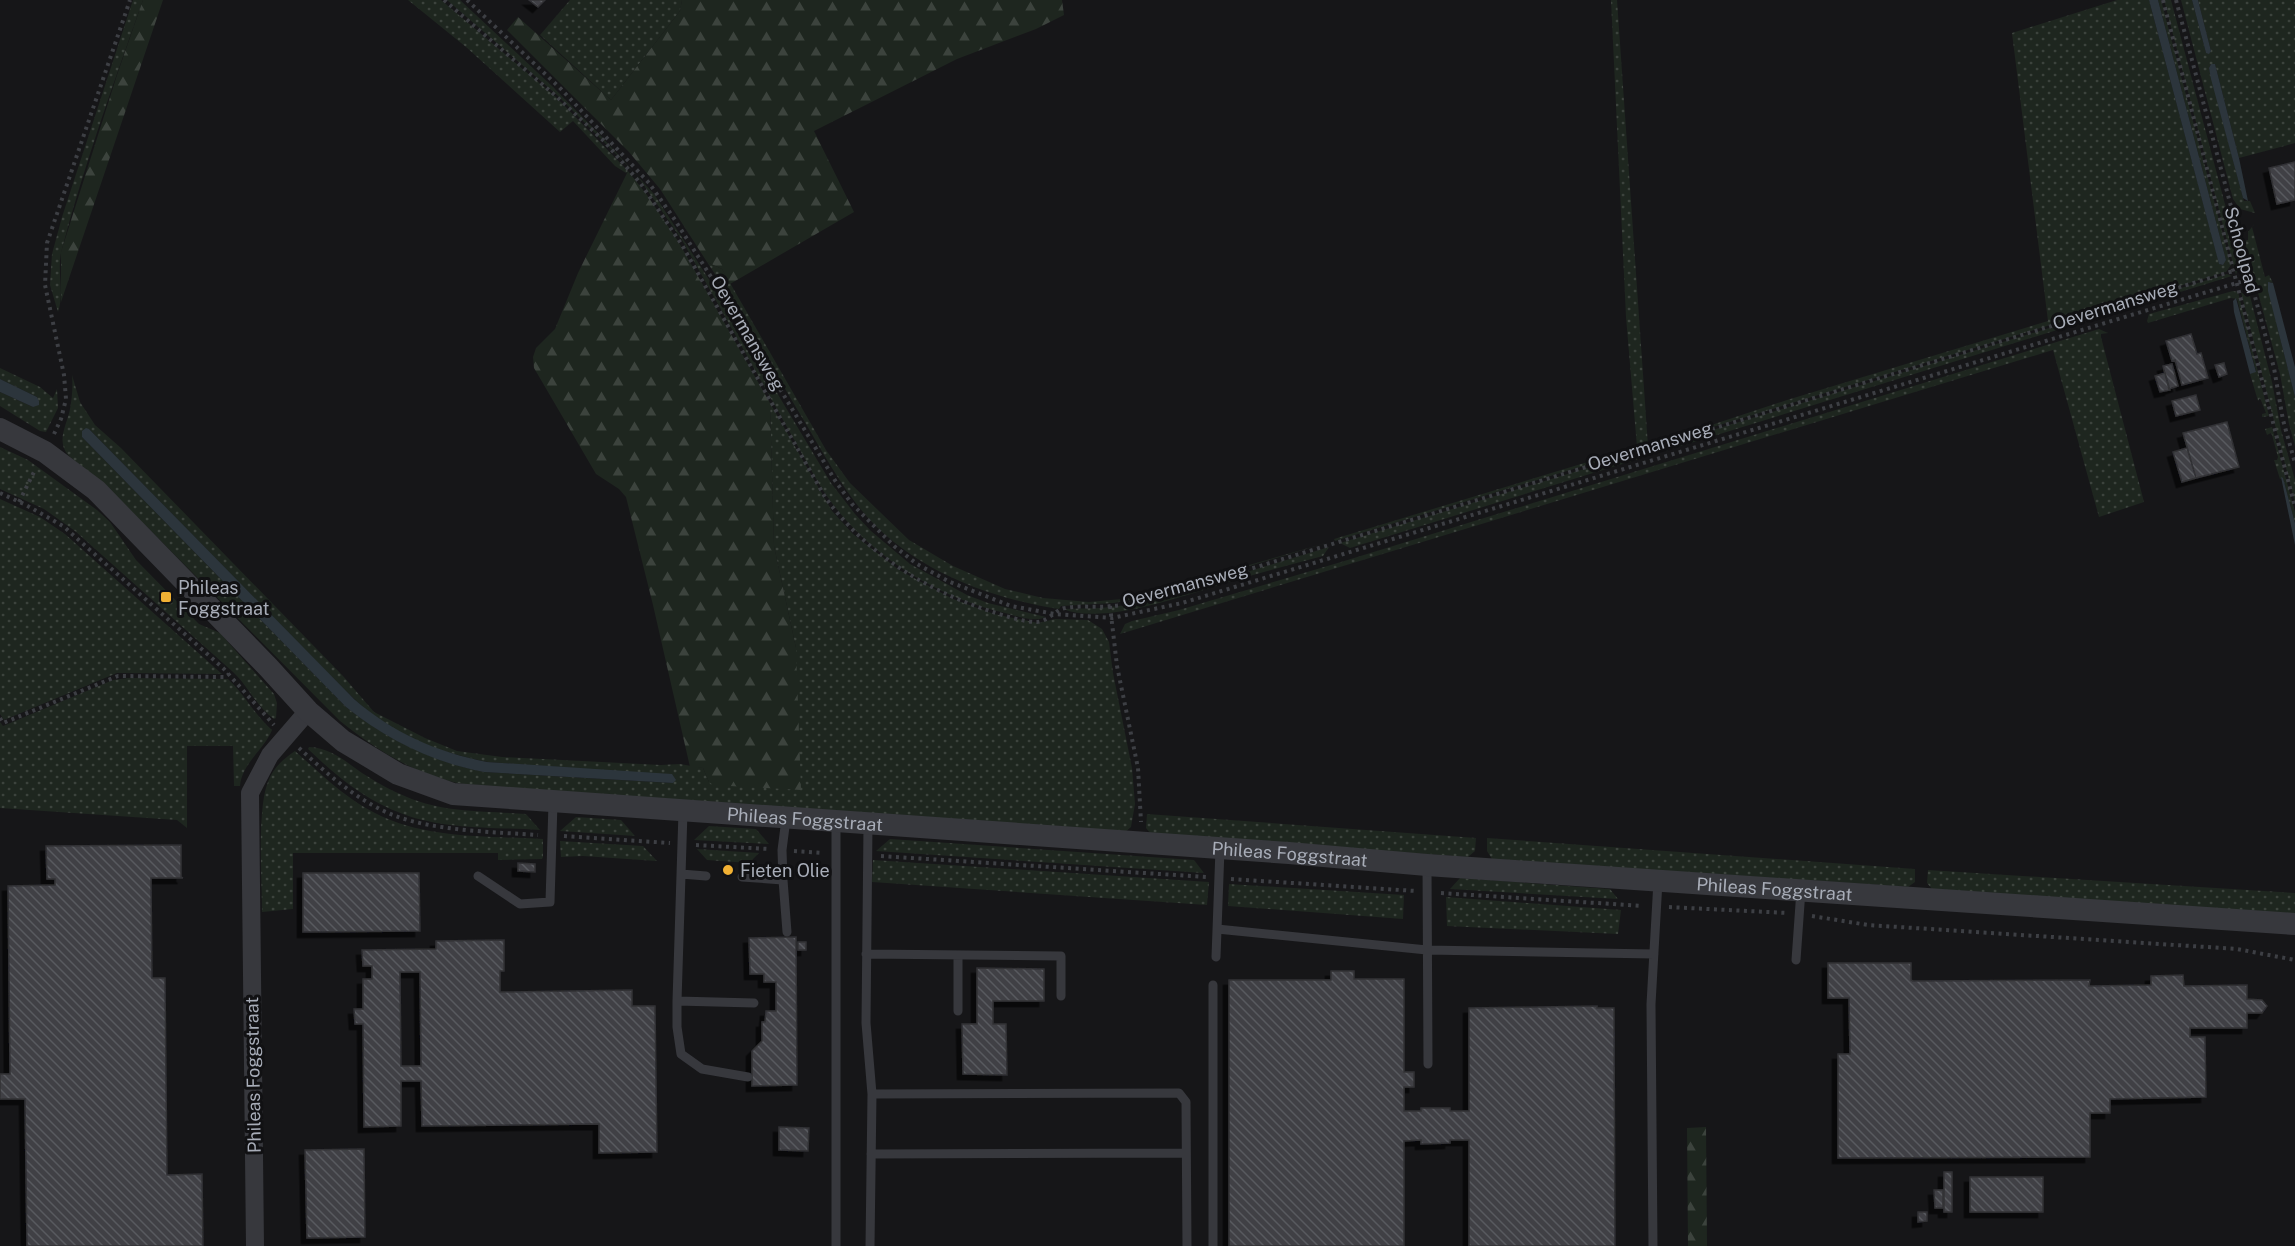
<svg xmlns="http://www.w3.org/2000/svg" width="2295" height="1246" viewBox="0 0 2295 1246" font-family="'Public Sans',sans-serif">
<defs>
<pattern id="grass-dots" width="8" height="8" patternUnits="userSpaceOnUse" patternTransform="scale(1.5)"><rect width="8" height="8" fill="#1e261f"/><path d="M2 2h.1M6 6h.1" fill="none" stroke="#3c433d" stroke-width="1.8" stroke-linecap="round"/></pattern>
<pattern id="forest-firs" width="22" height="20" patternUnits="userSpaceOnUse" patternTransform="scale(1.5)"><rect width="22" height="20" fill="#1e261f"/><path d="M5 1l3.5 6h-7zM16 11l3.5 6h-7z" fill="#3c433d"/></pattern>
<pattern id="building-back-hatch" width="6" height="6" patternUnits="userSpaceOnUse" patternTransform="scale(1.5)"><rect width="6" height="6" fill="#404145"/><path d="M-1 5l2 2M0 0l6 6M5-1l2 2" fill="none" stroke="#595a5e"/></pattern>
<filter id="shadow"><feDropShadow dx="-5.5" dy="5.5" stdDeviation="0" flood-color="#0009"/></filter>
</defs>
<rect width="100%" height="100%" fill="#161618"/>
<path fill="url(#grass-dots)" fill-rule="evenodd" d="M133,0H143C114,82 84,165 62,249C56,269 65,292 58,312L50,285L52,254L62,217Z
M408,0H441L557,98L628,171L626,173L615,166L573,121L560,132L466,47Z
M447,0H460L552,86L602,137L654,194L710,281L831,483L855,514L871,531L910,564L967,595L988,603L1046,617C1034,623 1017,616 1005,613C931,596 859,549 819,484L682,240L636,174L557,95Z
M570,0H682L680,11L611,100L540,35Z
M1611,0H1617L1648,446L1787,400L2048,321L2012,33L2117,0H2149L2219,263L2221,265L2226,260L2158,0H2161L2231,265L2226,272L1335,541L1334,539L1637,447L1626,317Z
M2164,0H2171L2240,261L2236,275Z
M2181,0H2192L2206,53L2211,51L2198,0H2295V143L2239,158L2215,64H2211L2209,68L2243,198L2244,201H2250L2255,213L2240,209L2233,199Z
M2255,223L2252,227L2265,277L2269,275L2273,283L2270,282L2276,322L2295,397V446L2289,424L2280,374L2244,241L2248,240V232Z
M707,262L722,269L826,450L850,483L909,540L953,566L1005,589L1043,598L1089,602L1133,598L1326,543L1151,596L1114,603L1061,606L1059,609C983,597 903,566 855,502C833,473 816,440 797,409C768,360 739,310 707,262Z
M2227,274L2232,276L1350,548L1340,543Z
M2233,291L2238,292L2269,416L2262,417V414L2266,413L2260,398L2258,401L2250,374L2256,371L2237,299L2231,298L2148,323L2147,321L2149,314Z
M2241,292L2247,297L2250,296L2272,382L2281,430L2295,480V503Z
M2099,329L2108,333L2101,334V337L2144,502L2099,517L2053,350L1120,634L1125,624L1132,621L1179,610L1341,562Z
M0,368L40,387L53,398L57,389L58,408L46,432L40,431L0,406V392L33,407L37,397L0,379Z
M72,375L80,402L95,425L121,448L343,676L374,712L425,738L457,751L502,757L661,765L680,764L703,768L709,782L796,648L774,546L770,403L832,511L853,534L899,570L953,599L994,614L1038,623L1055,619L1088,620L1102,629L1109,642L1113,673L1132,768L1135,804L1131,827L1124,833L491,788C476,786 460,784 445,780C408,770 370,745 340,721L146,526L68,455C56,440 67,425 70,409C72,398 73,387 72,375ZM89,429L328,673C347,692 365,711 388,725C417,745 454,755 488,762L670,775L672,783L484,772C432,761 388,740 346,707L82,437V434Z
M2272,427L2295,512V523L2283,478L2280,479L2274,460H2277L2278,457L2272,435L2271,433L2267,435L2265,429Z
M0,447L28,460L97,510L110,522L136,560L199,624L220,633L274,694L277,703L276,718L274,719C257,707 248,686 233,672L75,531L44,509L0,489Z
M0,499L40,517L65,534L222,674L117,673L4,720L0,714Z
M1329,547L1323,556C1292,564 1260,573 1229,582C1188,594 1104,626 1063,609L1101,608L1136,604L1178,593Z
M128,678L228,679C245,695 254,714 272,730C264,750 242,763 240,786H234L233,746H187V828L177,820L0,808V722L3,726L113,680Z
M309,747C331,748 345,761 362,773C376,782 392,791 407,797C444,813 487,811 526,814L540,830C496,827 445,830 403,814C366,801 336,776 308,749Z
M295,751C320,773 345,798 375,813C425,839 487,836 543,839V857L542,859L498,860V853H293V909L262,912C262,881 257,808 268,782C273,768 283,759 295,751Z
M1147,814L1476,838L1475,851L1468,857L1152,835L1146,828Z
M576,817L621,820L635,836L560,831Z
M709,826L756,829L769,844L694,840Z
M1487,838L1915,869V882L1908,887L1492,859L1487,851Z
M890,839L1194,860L1204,873L876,851Z
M560,841L643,846L657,861L583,856L561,857Z
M697,849L759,853L749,863L707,860Z
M873,860L1209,882L1207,905L872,882Z
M1928,870L2295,893V914L1932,889L1927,883Z
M1460,878L1610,889L1618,899L1450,889Z
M1229,884L1404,895L1403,919L1228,906Z
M1446,897L1621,910L1618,934L1447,926Z"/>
<path fill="url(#forest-firs)" d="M143,0H163L61,302V252L117,75Z
M682,0H1062L1064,15L1036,29L957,59L814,131L854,212L730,284L722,269L707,262L660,189L629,152L507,30L518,17L611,100L680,11Z
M628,171L647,195L678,241L770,403L774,546L796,648L801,790L713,785L709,782L703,768L690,767L653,605L626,497L619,489L596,474L534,368L533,357L536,348L555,329L578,273Z
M1706,1127L1707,1246H1688L1687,1128Z"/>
<path fill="#2c353c" d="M2149,0H2158L2226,260L2223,265L2219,264Z
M2192,0H2198L2211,51L2209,54L2206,53Z
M2211,64H2215L2239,158L2248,201L2243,198L2211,79L2209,68Z
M2268,282L2273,283L2295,367V397L2268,291Z
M2236,298L2256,372L2250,374L2234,312L2233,301Z
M0,379L37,397L39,401V405L33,407L0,392Z
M86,428L89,429L354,699C393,733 437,752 487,762L672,774L676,780L673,783L484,772C432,762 387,740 346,707L82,437V431Z
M2281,477L2283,478L2295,523V545Z"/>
<path fill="url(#building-back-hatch)" stroke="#303034" stroke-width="1.5" fill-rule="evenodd" filter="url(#shadow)" d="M529,0H545L538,7Z
M2295,162V200L2277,204L2269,168Z
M2191,334L2197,354L2201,353L2208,378L2182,385L2175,360L2172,361L2166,341Z
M2224,363L2227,374L2219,377L2215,365Z
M2172,364L2178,386L2169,389L2163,366Z
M2165,373L2170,390L2160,392L2155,376Z
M2196,395L2200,410L2176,416L2172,401Z
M2227,422L2239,467L2196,478L2183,433Z
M2187,448L2196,478L2182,482L2173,452Z
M181,845V877L183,878H151L152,978H165L167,1175L202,1174L203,1246H27L25,1099H0V1074H10L8,886L55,885V879H47L46,846Z
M518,863L535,864V872L518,871Z
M303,873H419L420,931L303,932Z
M796,937L797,1085L752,1086V1051L762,1041V1022H765L766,1011H776V982H764V974H750L749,938Z
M504,940V971H500V992L632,990V1006H655L657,1152L599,1153V1124L422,1126L421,1081H401V1126L364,1127L363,1024H355L354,1009H363V979H372V966H363L362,950L436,949V941ZM400,972H420L421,1066H401Z
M798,942H806V950H798Z
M1828,963H1911V980L1913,981L2090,980L2089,986L2151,985V976L2183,975L2184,986L2247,985V999L2262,1000L2267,1006L2262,1013H2247V1028H2190V1037H2205L2206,1097L2110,1099V1113H2090V1157L1838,1158V1054H1850L1849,998H1828Z
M977,968L1044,969V1001H993V1024H1006L1007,1075L963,1074L962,1024H977Z
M1331,971H1354V979H1404V1072H1414V1087H1404V1111H1421V1108H1450V1111H1469V1008L1597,1006V1008H1614L1615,1246H1469V1140H1450V1143L1421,1144V1140L1404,1141V1246H1229V980H1331Z
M779,1127L809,1128L808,1151L779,1150Z
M364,1149L365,1237L307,1238L305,1150Z
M1944,1172H1952V1212H1944Z
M1970,1177H2043V1212H1970Z
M1934,1190H1943V1208H1935Z
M1918,1212H1927V1221L1918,1222Z"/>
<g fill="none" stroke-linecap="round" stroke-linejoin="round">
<path stroke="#3d3f44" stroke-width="4" stroke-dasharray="3 4.5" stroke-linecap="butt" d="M444,0L557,97L604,141L641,184L682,245L825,497C866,554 927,591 993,612C1005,616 1024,622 1037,622C1049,621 1056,609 1065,608C1080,605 1096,608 1111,606C1132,605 1154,597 1174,592L2233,271
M467,0L561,89L649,183L673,217L741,324L836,482L852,504L894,546L917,564L950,582L1011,606L1055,614L1112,618L1182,603L2250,279
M2163,0L2295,507
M2176,0L2274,368L2283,420L2295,463
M54,434L61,419L66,399L64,375L45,285L47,243L130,0
M0,493L26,505L63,526L223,668L274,725
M19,502L35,470
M1110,606L1117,666L1138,768L1141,822
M0,718L3,723L118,676L225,677L229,674
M299,748C327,774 358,801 393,815C433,831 495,832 538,835
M564,836L670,843
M696,845L769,849
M794,851L823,853
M881,856L1206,877
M1231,879L1416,891
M1441,893L1643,906
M1669,907L1787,913
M1812,916L1868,925L2237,949L2295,960"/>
<path stroke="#37383d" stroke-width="9" d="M683,812L677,1001L754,1003
M836,823V1246
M868,825L866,1023L872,1094L870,1246
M1427,865L1428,1064
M681,874L706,876
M478,876L520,904L550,902L553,803
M742,877L783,880L782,850L786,819
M783,880L787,932
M1217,929L1427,950L1654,954
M866,954L1061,956V996
M1216,957L1220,849
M1796,960L1801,890
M677,1001V1027L681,1054L702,1069L748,1077
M958,1011V955
M872,1094L1179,1093L1186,1102L1187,1246
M871,1154L1186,1153
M1213,1246V985
M1653,1246L1651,1004L1658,881"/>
<path stroke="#37383d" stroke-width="18" d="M255,1246L250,793L270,755L308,711"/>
<path stroke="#37383d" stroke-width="22" id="s1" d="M0,429L45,452L96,490L268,667L308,711L343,741L398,774L453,794L1289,853L1427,865L2295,924"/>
</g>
<g fill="#f2b134" stroke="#111113" stroke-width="2">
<rect x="160" y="591" width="12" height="12" rx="3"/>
<circle cx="728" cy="870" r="6"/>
</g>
<g text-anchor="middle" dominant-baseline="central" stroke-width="6" stroke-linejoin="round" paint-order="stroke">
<g font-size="18" fill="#a8adb8" stroke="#111113">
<text transform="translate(2242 250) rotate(75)">Schoolpad</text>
<text transform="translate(2115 305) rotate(-17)">Oevermansweg</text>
<text transform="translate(748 333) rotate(60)">Oevermansweg</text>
<text transform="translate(1650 446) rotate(-17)">Oevermansweg</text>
<text transform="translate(1185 585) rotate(-15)">Oevermansweg</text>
<text stroke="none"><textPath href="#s1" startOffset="942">Phileas Foggstraat</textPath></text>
<text stroke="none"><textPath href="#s1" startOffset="1428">Phileas Foggstraat</textPath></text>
<text stroke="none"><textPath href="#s1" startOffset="1914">Phileas Foggstraat</textPath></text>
<text transform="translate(253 1075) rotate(-91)">Phileas Foggstraat</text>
</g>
<g font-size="18" fill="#a8adb8" stroke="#111113" text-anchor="start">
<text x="178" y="587">Phileas<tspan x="178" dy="21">Foggstraat</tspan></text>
<text x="740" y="870">Fieten Olie</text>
</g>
</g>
</svg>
